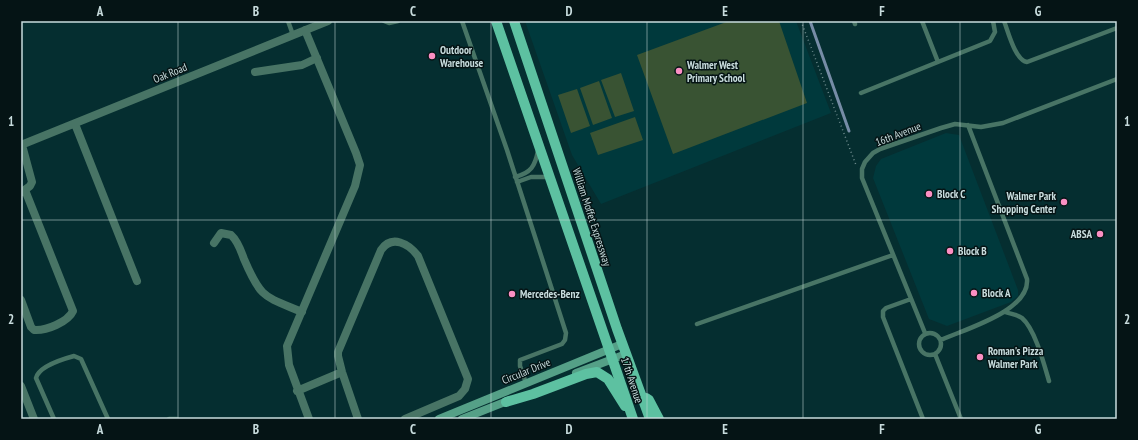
<svg xmlns="http://www.w3.org/2000/svg" width="1138" height="440" viewBox="0 0 1138 440" font-family="'PT Sans Narrow',sans-serif">
<rect width="100%" height="100%" fill="#052e30"/>
<path fill="#00393c" d="M525,21H796L831,113L601,204L572,155Z
M946,133L959,135L962,143L1018,290V296L1011,302L947,326L929,319L873,178L876,166L881,159Z"/>
<path fill="#395333" d="M729,21H779L807,103L673,154L637,55Z
M621,73L634,111L615,117L601,80Z
M599,81L612,118L593,125L580,88Z
M577,89L590,126L571,133L558,95Z
M635,117L643,140L598,155L590,133Z"/>
<g fill="none" stroke-linecap="round" stroke-linejoin="round">
<path stroke="#768ca6" stroke-width="3" d="M810,21L849,131"/>
<path stroke="#6e8b8d" stroke-width="1.5" stroke-dasharray="1 3" stroke-linecap="butt" d="M801,21L856,165"/>
<path stroke="#487465" stroke-width="4.5" d="M288,21L293,35
M384,21L389,23L398,21
M462,21L507,150L566,333L565,340L562,344L520,360V366L526,383
M854,21L855,24
M922,21L938,62
M1004,21C1008,31 1015,60 1027,62L1117,28
M861,93L990,41L995,32L993,21
M515,177C531,173 535,166 538,151
M517,182L531,177H550
M911,299L886,308L883,311V317L923,419
M1005,312C1010,314 1017,314 1022,318C1035,329 1044,364 1049,381
M697,324L893,255
M919 344a11 11 0 1 1 22 0a11 11 0 1 1-22 0Z
M925,333L862,178V169L865,162L873,153L880,149L941,128L955,124L981,127L1003,123L1117,79
M941,340C965,329 1030,311 1027,279L968,125
M935,354L961,419
M54,419L36,378C39,366 63,359 74,356L81,359L108,419
M169,419H177"/>
<path stroke="#487465" stroke-width="8" d="M305,30L356,153L360,165L355,186L287,346L289,365L309,419
M255,72L302,65L317,58
M75,124L137,281
M21,145L328,21
M22,192L30,186L32,182L22,145
M214,243L221,233L231,235C238,241 241,251 244,259C261,299 264,296 302,312
M21,300L31,327L34,330C46,331 68,322 73,311L25,190
M21,386L34,419
M297,391L342,372
M358,419L342,372L338,356V352L381,250C392,234 409,244 418,256L468,379L465,389L459,396L405,419"/>
<path stroke="#55a087" stroke-width="8" d="M576,373L626,354
M439,419L622,344
M462,419L510,400"/>
<path stroke="#5dc1a1" stroke-width="10" d="M496,21L633,419
M514,21L617,329L650,419
M646,398L649,400L659,419
M506,402L533,394L586,374L597,372L608,379L625,406"/>
</g>
<path fill="none" stroke="#c8dcdd" stroke-width="1" stroke-opacity="0.55" d="M178,21V419M335,21V419M491,21V419M647,21V419M803,21V419M960,21V419M21,220H1117"/>
<g fill="#fb8fc3" stroke="#051415" stroke-width="1.5">
<circle cx="432" cy="56" r="4"/>
<circle cx="679" cy="71" r="4"/>
<circle cx="929" cy="194" r="4"/>
<circle cx="1064" cy="202" r="4"/>
<circle cx="1100" cy="234" r="4"/>
<circle cx="950" cy="251" r="4"/>
<circle cx="974" cy="293" r="4"/>
<circle cx="512" cy="294" r="4"/>
<circle cx="980" cy="357" r="4"/>
</g>
<g text-anchor="middle" dominant-baseline="central" stroke-width="3" stroke-linejoin="round" paint-order="stroke">
<g font-size="11" font-weight="bold" fill="#c8dcdd" stroke="#051415" text-anchor="start">
<text x="440" y="50">Outdoor<tspan x="440" dy="13">Warehouse</tspan></text>
<text x="687" y="65">Walmer West<tspan x="687" dy="13">Primary School</tspan></text>
<text x="937" y="194">Block C</text>
<text x="1056" y="196" text-anchor="end">Walmer Park<tspan x="1056" dy="13">Shopping Center</tspan></text>
<text x="1092" y="234" text-anchor="end">ABSA</text>
<text x="958" y="251">Block B</text>
<text x="982" y="293">Block A</text>
<text x="520" y="294">Mercedes-Benz</text>
<text x="988" y="351">Roman's Pizza<tspan x="988" dy="13">Walmer Park</tspan></text>
</g>
<g font-size="11" fill="#c8dcdd" stroke="#051415">
<text transform="translate(170 73) rotate(-22)">Oak Road</text>
<text transform="translate(898 134) rotate(-21)">16th Avenue</text>
<text transform="translate(592 217) rotate(72)">William Moffet Expressway</text>
<text transform="translate(526 371) rotate(-22)">Circular Drive</text>
<text transform="translate(632 380) rotate(72)">17th Avenue</text>
</g>
</g>
<rect width="1138" height="440" fill="none" stroke="#051415" stroke-width="44"/>
<rect x="22" y="22" width="1094" height="396" fill="none" stroke="#c8dcdd" stroke-width="1.5"/>
<g font-size="13" text-anchor="middle" font-weight="bold" fill="#c8dcdd">
<text x="100" y="16">A</text>
<text x="256" y="16">B</text>
<text x="413" y="16">C</text>
<text x="569" y="16">D</text>
<text x="725" y="16">E</text>
<text x="882" y="16">F</text>
<text x="1038" y="16">G</text>
<text x="11" y="126">1</text>
<text x="1127" y="126">1</text>
<text x="11" y="324">2</text>
<text x="1127" y="324">2</text>
<text x="100" y="434">A</text>
<text x="256" y="434">B</text>
<text x="413" y="434">C</text>
<text x="569" y="434">D</text>
<text x="725" y="434">E</text>
<text x="882" y="434">F</text>
<text x="1038" y="434">G</text>
</g>
</svg>
